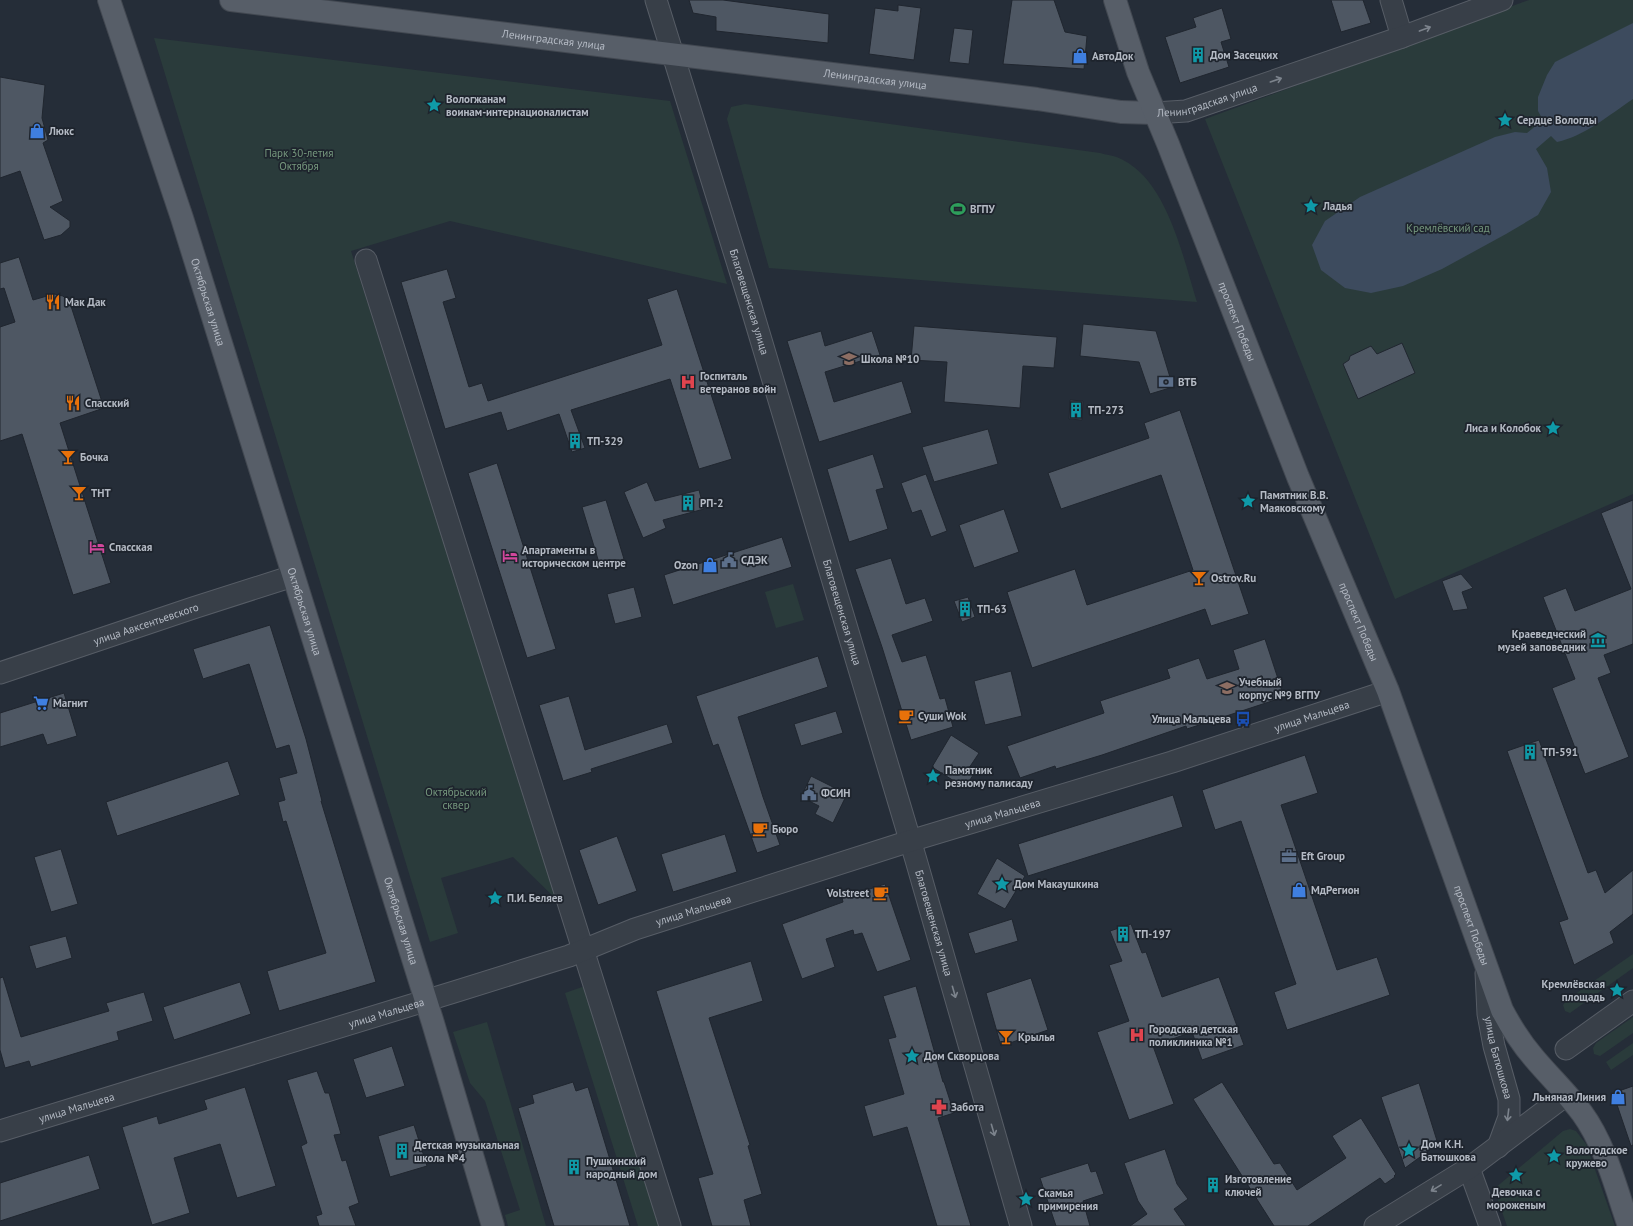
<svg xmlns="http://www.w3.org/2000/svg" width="1633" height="1226" viewBox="0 0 1633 1226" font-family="'PT Sans',sans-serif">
<rect width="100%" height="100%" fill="#252d38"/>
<path fill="#2a3b3b" d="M1529,0H1633V494L1395,599L1205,119Z
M154,38L670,101L727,284L450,221L351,251L558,901L513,857L441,878L458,933L430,942Z
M745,104L1100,153C1107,155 1117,156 1123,160C1168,183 1183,258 1197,302L769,268L727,119L731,107Z
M793,584L804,620L776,628L765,592Z
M1633,954V968L1570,1013L1565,1011L1563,1005L1568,999Z
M585,986L659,1226H638L565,993Z
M1633,1017V1033L1600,1056L1594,1054L1593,1048L1596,1043Z
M487,1022L546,1226H508L505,1215L520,1210L485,1101L470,1083L453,1032Z
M1633,1043V1055L1611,1070L1606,1062Z
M1570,1129L1576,1131L1586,1144L1615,1226H1507L1494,1189L1563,1131Z"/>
<path fill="#3d4b5e" d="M1633,23V99C1609,115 1585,136 1557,142L1551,136L1536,149L1547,168L1551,192L1538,215L1506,234L1442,269L1403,286L1371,293L1345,288L1321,270L1312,245L1325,221L1360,197L1495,137L1515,132L1527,133L1543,120L1538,111V97L1547,75L1555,62Z"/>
<path fill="#4e5763" stroke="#20262f" d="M689,0H723L829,14L828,43L716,31V17L693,13Z
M1012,0H1054L1065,32L1087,36L1084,69L1003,64Z
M1331,0H1363L1371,23L1341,32Z
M898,5L921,8L914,60L869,54L875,8L898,11Z
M1222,8L1231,39L1221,42L1229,67L1180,83L1165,37L1196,27L1193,18Z
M954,28L973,30L969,64L949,62Z
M0,77L45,85L42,118L48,140L43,143L63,201L50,207L70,221V227L61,235L44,240L20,171L0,178Z
M19,257L33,300L54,294L63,296L70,303L104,408L60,423L111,583L73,595L22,434L0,441V327L15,322L4,288L0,289V263Z
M447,269L456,298L443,302L469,387L482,383L488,401L662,345L647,299L677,289L732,459L699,469L670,379L571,410L585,448L572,452L559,414L507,431L501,412L445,429L401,282Z
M1083,324L1156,331L1173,387L1150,394L1139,362L1080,356Z
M914,326L1057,337L1054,368L1023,366L1020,408L944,402L947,362L911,360Z
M821,331L825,346L872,331L880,355L825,372L834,402L902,381L912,413L819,442L787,341Z
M1402,343L1415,373L1358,399L1343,364L1349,360L1350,356L1371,346L1377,354Z
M1070,400L1083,401L1082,420L1069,419Z
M1180,410L1249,614L1211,626L1205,609L1032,668L1007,592L1075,569L1087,605L1193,570L1161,475L1061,509L1048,473L1149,438L1144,423Z
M988,429L998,464L934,482L922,447Z
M873,454L884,488L876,490L888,529L849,542L827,469Z
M497,463L556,649L527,658L468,473Z
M926,474L947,531L931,537L921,510L912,513L901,483Z
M647,482L655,501L699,490L704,509L663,520L666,528L643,538L624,492Z
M606,500L624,559L600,566L582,507Z
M1633,500V644L1604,655L1611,673L1598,678L1629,757L1585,774L1552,688L1575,679L1543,597L1566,588L1575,611L1631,589L1601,513Z
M1004,509L1019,552L974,568L959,525Z
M782,537L792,567L673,605L664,575Z
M891,558L906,604L925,598L933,621L892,635L902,662L926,655L940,699L945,698L953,727L911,740L882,647L855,569Z
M1461,574L1473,588L1462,592L1468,609L1453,611L1442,581Z
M634,587L642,617L615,624L607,594Z
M968,597L975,617L962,622L954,601Z
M270,625L306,739L322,801H321L376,982L279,1011L267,971L326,953L286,821L283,822L278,802L285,800L279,778L297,773L289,745L276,749L249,664L203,679L193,649Z
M1265,639L1284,697L1187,729L1186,726L1102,755L1056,769L1055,766L1020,778L1007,746L1104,713L1100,701L1170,678L1167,669L1199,658L1207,679L1239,669L1233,650Z
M818,656L828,687L738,717L763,797L780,845L757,853L718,744L713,746L696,696Z
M1011,671L1022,716L985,725L974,681Z
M64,693L77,736L47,745L43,734L0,747V713Z
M569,696L585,750L667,724L673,743L591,769L592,772L563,781L539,705Z
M836,711L843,733L801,746L794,724Z
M951,735L979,753L969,768L975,772L965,788L932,767Z
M1539,740L1588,873L1596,870L1605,893L1633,870V914L1610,932L1614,943L1574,965L1559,922L1568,919L1507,751Z
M1305,755L1318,793L1281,805L1337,970L1377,957L1390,995L1287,1030L1274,992L1296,984L1241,821L1215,830L1202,790Z
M228,761L240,795L117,836L106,802Z
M811,776L847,794L833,823L815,814L819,806L801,797Z
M1173,795L1183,827L1028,876L1018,844Z
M725,834L737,872L673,892L661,854Z
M617,836L637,891L598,905L579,850Z
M61,849L78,904L51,912L34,857Z
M997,858L1025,876L1005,909L977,894Z
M885,884L911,960L877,972L862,933L854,935L853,930L826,939L835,967L802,979L782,924L843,902L842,898Z
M1012,919L1018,941L975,954L968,933Z
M1131,924L1142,953L1146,952L1162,997L1219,977L1244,1045L1202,1060L1192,1032L1153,1046L1174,1104L1129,1120L1097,1032L1129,1021L1109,965L1122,961L1110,931Z
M66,936L72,958L36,969L29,946Z
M751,961L763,1001L709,1018L750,1145L748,1146L762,1194L744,1200L751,1226H712L698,1178L713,1174L656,991Z
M3,977L21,1037L109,1011L106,1003L144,992L153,1021L117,1032L119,1040L31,1067L29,1061L5,1068L0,1050V978Z
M1031,978L1048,1030L1001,1046L986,993Z
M240,982L251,1014L174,1040L163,1007Z
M916,986L943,1082H944L954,1113L938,1118L971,1226H937L907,1127L873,1137L864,1106L904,1094L888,1039L896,1037L883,996Z
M392,1046L405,1086L366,1098L353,1059Z
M317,1071L325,1093H329L341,1134L334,1135L342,1161L346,1160L359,1203L349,1207L356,1226H319L316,1216L322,1214L301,1146L307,1143L287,1080Z
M573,1082L576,1091L588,1087L630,1226H554L518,1108L534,1103L532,1095Z
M1222,1082L1274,1164L1280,1163L1297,1190L1346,1158L1332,1136L1361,1118L1396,1174L1394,1176L1395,1177L1385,1184L1380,1178L1308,1226H1274L1193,1099Z
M1419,1083L1438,1144L1405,1168L1381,1097Z
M1633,1086V1145L1631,1146L1613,1093Z
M245,1087L276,1186L237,1198L220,1144L174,1158L190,1213L152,1225L122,1127L157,1116L159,1124L207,1109L204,1100Z
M414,1125L427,1166L390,1177L378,1136Z
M1165,1149L1177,1184L1188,1199L1174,1209L1186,1226H1130L1147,1214L1138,1201L1124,1163Z
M89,1155L100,1189L0,1221V1183Z
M1088,1163L1091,1172L1096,1171L1104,1194L1083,1201L1090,1226H1056L1040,1178Z"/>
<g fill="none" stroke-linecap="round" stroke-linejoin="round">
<g stroke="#575d66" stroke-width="23">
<g id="minor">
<path id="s1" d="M656,0L750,303L916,860L1021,1226"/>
<path d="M1391,0L1402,37"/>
<path id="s2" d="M1154,113L1186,111L1402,37L1502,0"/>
<path d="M366,260L670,1226"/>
<path id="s3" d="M0,673L193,608L293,576"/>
<path id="s4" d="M1486,973L1488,1014L1494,1046L1509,1099V1117L1498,1147"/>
<path d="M1566,1049L1633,1001"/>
<path id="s5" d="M0,1131L454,992L569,956L635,929L910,841L1172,762L1388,691"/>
<path d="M1469,1168L1490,1226"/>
<path d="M1375,1226L1469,1168L1566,1095"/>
</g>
</g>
<g stroke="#424851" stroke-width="24">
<g id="major">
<path id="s6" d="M109,0L182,218L433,1023L493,1226"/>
<path id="s7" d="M231,0L1037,99L1121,112L1154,113"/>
<path id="s8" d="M1115,0L1138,72L1168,144L1298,477L1388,691L1502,1010C1511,1027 1521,1043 1534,1058C1550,1077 1568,1094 1582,1113C1606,1146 1616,1189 1629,1226"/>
</g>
</g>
<use href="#minor" stroke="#383f48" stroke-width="21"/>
<use href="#major" stroke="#575e68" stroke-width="22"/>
</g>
<defs><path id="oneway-shaft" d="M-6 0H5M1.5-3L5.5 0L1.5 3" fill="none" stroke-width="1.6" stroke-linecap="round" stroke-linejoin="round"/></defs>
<g stroke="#7c838c">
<use href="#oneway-shaft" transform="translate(1425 29) rotate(-20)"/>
<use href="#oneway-shaft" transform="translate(1276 80) rotate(-19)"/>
<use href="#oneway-shaft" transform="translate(954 992) rotate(74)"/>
<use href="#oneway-shaft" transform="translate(1508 1115) rotate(97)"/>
<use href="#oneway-shaft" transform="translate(993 1130) rotate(74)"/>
<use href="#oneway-shaft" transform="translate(1436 1188) rotate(148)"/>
</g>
<defs>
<g id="building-bare" transform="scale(1.2)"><path d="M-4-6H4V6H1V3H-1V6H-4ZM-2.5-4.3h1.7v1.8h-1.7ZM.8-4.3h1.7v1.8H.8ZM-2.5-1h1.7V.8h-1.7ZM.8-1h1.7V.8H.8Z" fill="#0f9aa8" stroke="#1e242d" stroke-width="2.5" paint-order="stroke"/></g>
<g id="shop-bare" transform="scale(1.2)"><path d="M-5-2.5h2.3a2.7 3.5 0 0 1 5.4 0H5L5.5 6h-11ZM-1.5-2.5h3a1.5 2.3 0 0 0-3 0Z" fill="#3f7fe0" stroke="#1e242d" stroke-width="2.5" paint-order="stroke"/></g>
<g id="sight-bare" transform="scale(1.2)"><path d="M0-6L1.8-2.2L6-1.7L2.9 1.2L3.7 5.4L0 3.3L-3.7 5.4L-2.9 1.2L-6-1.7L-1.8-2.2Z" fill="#0f9aa8" stroke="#1e242d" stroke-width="2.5" paint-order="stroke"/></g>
<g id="stadium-bare" transform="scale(1.2)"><path d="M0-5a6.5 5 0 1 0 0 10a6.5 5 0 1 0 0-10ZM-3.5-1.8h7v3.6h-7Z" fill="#2e9e5b" stroke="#1e242d" stroke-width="2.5" paint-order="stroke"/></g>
<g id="restaurant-bare" transform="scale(1.2)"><path d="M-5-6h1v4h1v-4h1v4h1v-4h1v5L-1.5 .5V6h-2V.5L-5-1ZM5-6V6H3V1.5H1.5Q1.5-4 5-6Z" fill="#e8710a" stroke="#1e242d" stroke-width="2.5" paint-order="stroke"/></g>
<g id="school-bare" transform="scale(1.2)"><path d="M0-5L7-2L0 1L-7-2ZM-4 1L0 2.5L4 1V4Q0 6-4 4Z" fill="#8d6e63" stroke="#1e242d" stroke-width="2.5" paint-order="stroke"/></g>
<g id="hospital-bare" transform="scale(1.2)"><path d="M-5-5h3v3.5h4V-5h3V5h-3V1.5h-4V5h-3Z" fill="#e0444e" stroke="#1e242d" stroke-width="2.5" paint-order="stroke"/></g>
<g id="bank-bare" transform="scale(1.2)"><path d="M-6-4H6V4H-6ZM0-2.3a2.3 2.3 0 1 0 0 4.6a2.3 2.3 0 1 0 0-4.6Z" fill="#5c6f8a" stroke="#1e242d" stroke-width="2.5" paint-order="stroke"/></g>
<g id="bar-bare" transform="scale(1.2)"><path d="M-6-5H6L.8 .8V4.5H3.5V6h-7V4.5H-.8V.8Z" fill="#e8710a" stroke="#1e242d" stroke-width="2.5" paint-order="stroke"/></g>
<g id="hotel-bare" transform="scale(1.2)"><path d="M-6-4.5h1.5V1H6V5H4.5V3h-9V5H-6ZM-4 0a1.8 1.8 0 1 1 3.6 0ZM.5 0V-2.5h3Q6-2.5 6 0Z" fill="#d1479c" stroke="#1e242d" stroke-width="2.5" paint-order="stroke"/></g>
<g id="civic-bare" transform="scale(1.2)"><path d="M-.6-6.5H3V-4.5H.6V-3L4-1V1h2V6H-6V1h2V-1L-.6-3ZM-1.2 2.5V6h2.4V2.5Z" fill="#5c6f8a" stroke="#1e242d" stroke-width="2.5" paint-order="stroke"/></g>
<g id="museum-bare" transform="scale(1.2)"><path d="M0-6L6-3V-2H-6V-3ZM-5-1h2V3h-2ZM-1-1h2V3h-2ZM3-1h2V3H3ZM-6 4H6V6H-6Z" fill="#0f9aa8" stroke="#1e242d" stroke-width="2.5" paint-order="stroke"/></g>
<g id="university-bare" transform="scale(1.2)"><path d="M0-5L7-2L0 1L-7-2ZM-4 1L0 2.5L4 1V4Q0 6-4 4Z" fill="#8d6e63" stroke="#1e242d" stroke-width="2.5" paint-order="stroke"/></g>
<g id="supermarket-bare" transform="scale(1.2)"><path d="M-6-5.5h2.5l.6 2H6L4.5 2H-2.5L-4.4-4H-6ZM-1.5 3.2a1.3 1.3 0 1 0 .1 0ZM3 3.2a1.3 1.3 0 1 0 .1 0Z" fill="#3f7fe0" stroke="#1e242d" stroke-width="2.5" paint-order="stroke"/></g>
<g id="cafe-bare" transform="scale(1.2)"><path d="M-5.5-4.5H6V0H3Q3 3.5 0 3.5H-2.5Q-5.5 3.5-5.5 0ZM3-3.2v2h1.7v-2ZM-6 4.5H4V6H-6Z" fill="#e8710a" stroke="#1e242d" stroke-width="2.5" paint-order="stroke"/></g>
<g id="bus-bare" transform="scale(1.2)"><path d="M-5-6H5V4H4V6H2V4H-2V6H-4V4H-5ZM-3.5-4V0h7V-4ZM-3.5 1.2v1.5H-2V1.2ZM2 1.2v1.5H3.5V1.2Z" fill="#1a4fb4" stroke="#1e242d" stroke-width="2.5" paint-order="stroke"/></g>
<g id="office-bare" transform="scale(1.2)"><path d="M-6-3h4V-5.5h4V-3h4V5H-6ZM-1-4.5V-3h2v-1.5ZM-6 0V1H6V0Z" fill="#5c6f8a" stroke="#1e242d" stroke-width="2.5" paint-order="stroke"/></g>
<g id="pharmacy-bare" transform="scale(1.2)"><path d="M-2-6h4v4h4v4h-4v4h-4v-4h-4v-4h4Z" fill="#e0444e" stroke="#1e242d" stroke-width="2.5" paint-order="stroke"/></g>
</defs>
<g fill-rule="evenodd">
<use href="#building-bare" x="1198" y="55"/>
<use href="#shop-bare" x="1080" y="56"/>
<use href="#sight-bare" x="434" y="105"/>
<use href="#sight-bare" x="1505" y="120"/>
<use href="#shop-bare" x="37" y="131"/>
<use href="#sight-bare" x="1311" y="206"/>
<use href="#stadium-bare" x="958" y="209"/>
<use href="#restaurant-bare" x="53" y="302"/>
<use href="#school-bare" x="849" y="359"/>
<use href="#hospital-bare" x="688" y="382"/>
<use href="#bank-bare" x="1166" y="382"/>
<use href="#restaurant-bare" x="73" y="403"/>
<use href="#building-bare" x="1076" y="410"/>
<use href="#sight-bare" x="1553" y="428"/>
<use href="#building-bare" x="575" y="441"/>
<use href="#bar-bare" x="68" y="457"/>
<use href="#bar-bare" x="79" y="493"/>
<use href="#sight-bare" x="1248" y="501"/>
<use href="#building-bare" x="688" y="503"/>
<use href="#hotel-bare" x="97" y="547"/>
<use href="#hotel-bare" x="510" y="556"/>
<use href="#civic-bare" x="729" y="560"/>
<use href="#shop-bare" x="710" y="565"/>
<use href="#bar-bare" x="1199" y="578"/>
<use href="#building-bare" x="965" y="609"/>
<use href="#museum-bare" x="1598" y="640"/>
<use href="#university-bare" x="1227" y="688"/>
<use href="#supermarket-bare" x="41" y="703"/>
<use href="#cafe-bare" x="906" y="716"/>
<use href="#bus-bare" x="1243" y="719"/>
<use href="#building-bare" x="1530" y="752"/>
<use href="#sight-bare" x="933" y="776"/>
<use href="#civic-bare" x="809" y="793"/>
<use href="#cafe-bare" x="760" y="829"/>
<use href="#office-bare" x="1289" y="856"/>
<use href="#sight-bare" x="1002" y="884"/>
<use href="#shop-bare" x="1299" y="890"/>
<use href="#cafe-bare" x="881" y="893"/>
<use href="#sight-bare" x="495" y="898"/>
<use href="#building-bare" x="1123" y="934"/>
<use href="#sight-bare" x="1617" y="990"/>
<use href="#hospital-bare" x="1137" y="1035"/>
<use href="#bar-bare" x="1006" y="1037"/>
<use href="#sight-bare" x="912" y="1056"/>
<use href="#shop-bare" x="1618" y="1097"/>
<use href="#pharmacy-bare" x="939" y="1107"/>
<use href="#sight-bare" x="1409" y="1150"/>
<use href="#building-bare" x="402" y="1151"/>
<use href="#sight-bare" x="1554" y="1156"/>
<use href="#building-bare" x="574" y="1167"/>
<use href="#sight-bare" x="1516" y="1175"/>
<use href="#building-bare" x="1213" y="1185"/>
<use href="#sight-bare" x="1026" y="1199"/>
</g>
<g text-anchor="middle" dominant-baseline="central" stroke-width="3.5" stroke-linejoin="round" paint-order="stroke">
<g font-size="11" fill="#b4bac4" stroke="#1e242d">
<text stroke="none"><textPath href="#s7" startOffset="325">Ленинградская улица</textPath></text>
<text stroke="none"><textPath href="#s7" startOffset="649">Ленинградская улица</textPath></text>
<text stroke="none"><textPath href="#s2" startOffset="55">Ленинградская улица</textPath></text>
<text stroke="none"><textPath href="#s1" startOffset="316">Благовещенская улица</textPath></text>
<text stroke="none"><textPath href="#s6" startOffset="318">Октябрьская улица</textPath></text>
<text stroke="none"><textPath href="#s8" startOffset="344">проспект Победы</textPath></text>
<text stroke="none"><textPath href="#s6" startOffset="642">Октябрьская улица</textPath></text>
<text stroke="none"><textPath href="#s1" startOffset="640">Благовещенская улица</textPath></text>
<text stroke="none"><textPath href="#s8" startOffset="668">проспект Победы</textPath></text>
<text stroke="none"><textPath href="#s3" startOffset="154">улица Авксентьевского</textPath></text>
<text stroke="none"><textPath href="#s5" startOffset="1376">улица Мальцева</textPath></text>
<text stroke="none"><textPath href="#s5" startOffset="1052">улица Мальцева</textPath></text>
<text stroke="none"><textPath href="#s5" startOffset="728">улица Мальцева</textPath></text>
<text stroke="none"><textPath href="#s6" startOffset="966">Октябрьская улица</textPath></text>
<text stroke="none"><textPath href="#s1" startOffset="964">Благовещенская улица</textPath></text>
<text stroke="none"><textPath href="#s8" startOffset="992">проспект Победы</textPath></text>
<text stroke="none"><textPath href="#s5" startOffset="404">улица Мальцева</textPath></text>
<text stroke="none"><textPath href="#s4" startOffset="86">улица Батюшкова</textPath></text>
<text stroke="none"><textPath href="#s5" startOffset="80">улица Мальцева</textPath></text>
</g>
<g font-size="11" font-weight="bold" fill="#b4bac4" stroke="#1e242d" text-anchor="start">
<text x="1210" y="55">Дом Засецких</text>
<text x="1092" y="56">АвтоДок</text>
<text x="446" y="99">Вологжанам<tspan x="446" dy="13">воинам-интернационалистам</tspan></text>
<text x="1517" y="120">Сердце Вологды</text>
<text x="49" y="131">Люкс</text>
<text x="1323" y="206">Ладья</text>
<text x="970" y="209">ВГПУ</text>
<text x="65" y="302">Мак Дак</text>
<text x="861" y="359">Школа №10</text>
<text x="700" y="376">Госпиталь<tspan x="700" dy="13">ветеранов войн</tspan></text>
<text x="1178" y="382">ВТБ</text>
<text x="85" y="403">Спасский</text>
<text x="1088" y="410">ТП-273</text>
<text x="1541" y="428" text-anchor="end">Лиса и Колобок</text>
<text x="587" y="441">ТП-329</text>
<text x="80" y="457">Бочка</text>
<text x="91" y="493">ТНТ</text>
<text x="1260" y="495">Памятник В.В.<tspan x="1260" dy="13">Маяковскому</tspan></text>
<text x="700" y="503">РП-2</text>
<text x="109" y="547">Спасская</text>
<text x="522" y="550">Апартаменты в<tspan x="522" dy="13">историческом центре</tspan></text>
<text x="741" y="560">СДЭК</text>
<text x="698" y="565" text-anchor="end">Ozon</text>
<text x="1211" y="578">Ostrov.Ru</text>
<text x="977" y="609">ТП-63</text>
<text x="1586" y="634" text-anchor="end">Краеведческий<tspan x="1586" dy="13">музей заповедник</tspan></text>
<text x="1239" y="682">Учебный<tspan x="1239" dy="13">корпус №9 ВГПУ</tspan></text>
<text x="53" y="703">Магнит</text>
<text x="918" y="716">Суши Wok</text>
<text x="1231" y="719" text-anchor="end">Улица Мальцева</text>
<text x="1542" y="752">ТП-591</text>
<text x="945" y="770">Памятник<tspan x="945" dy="13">резному палисаду</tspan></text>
<text x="821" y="793">ФСИН</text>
<text x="772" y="829">Бюро</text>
<text x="1301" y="856">Eft Group</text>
<text x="1014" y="884">Дом Макаушкина</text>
<text x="1311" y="890">МдРегион</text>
<text x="869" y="893" text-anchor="end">Volstreet</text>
<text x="507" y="898">П.И. Беляев</text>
<text x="1135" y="934">ТП-197</text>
<text x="1605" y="984" text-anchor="end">Кремлёвская<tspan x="1605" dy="13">площадь</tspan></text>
<text x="1149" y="1029">Городская детская<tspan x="1149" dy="13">поликлиника №1</tspan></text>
<text x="1018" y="1037">Крылья</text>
<text x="924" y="1056">Дом Скворцова</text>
<text x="1606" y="1097" text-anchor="end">Льняная Линия</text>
<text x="951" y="1107">Забота</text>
<text x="1421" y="1144">Дом К.Н.<tspan x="1421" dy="13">Батюшкова</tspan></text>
<text x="414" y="1145">Детская музыкальная<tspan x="414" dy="13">школа №4</tspan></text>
<text x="1566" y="1150">Вологодское<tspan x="1566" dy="13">кружево</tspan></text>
<text x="586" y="1161">Пушкинский<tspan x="586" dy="13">народный дом</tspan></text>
<text x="1225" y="1179">Изготовление<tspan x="1225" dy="13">ключей</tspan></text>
<text x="1516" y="1192" text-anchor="middle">Девочка с<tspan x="1516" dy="13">мороженым</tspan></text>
<text x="1038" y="1193">Скамья<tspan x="1038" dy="13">примирения</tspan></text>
</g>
<g font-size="11" fill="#75977d" stroke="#1e242d">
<text x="299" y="153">Парк 30-летия<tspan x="299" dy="13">Октября</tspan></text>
<text x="1448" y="228">Кремлёвский сад</text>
<text x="456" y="792">Октябрьский<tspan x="456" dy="13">сквер</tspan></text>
</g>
</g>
</svg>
